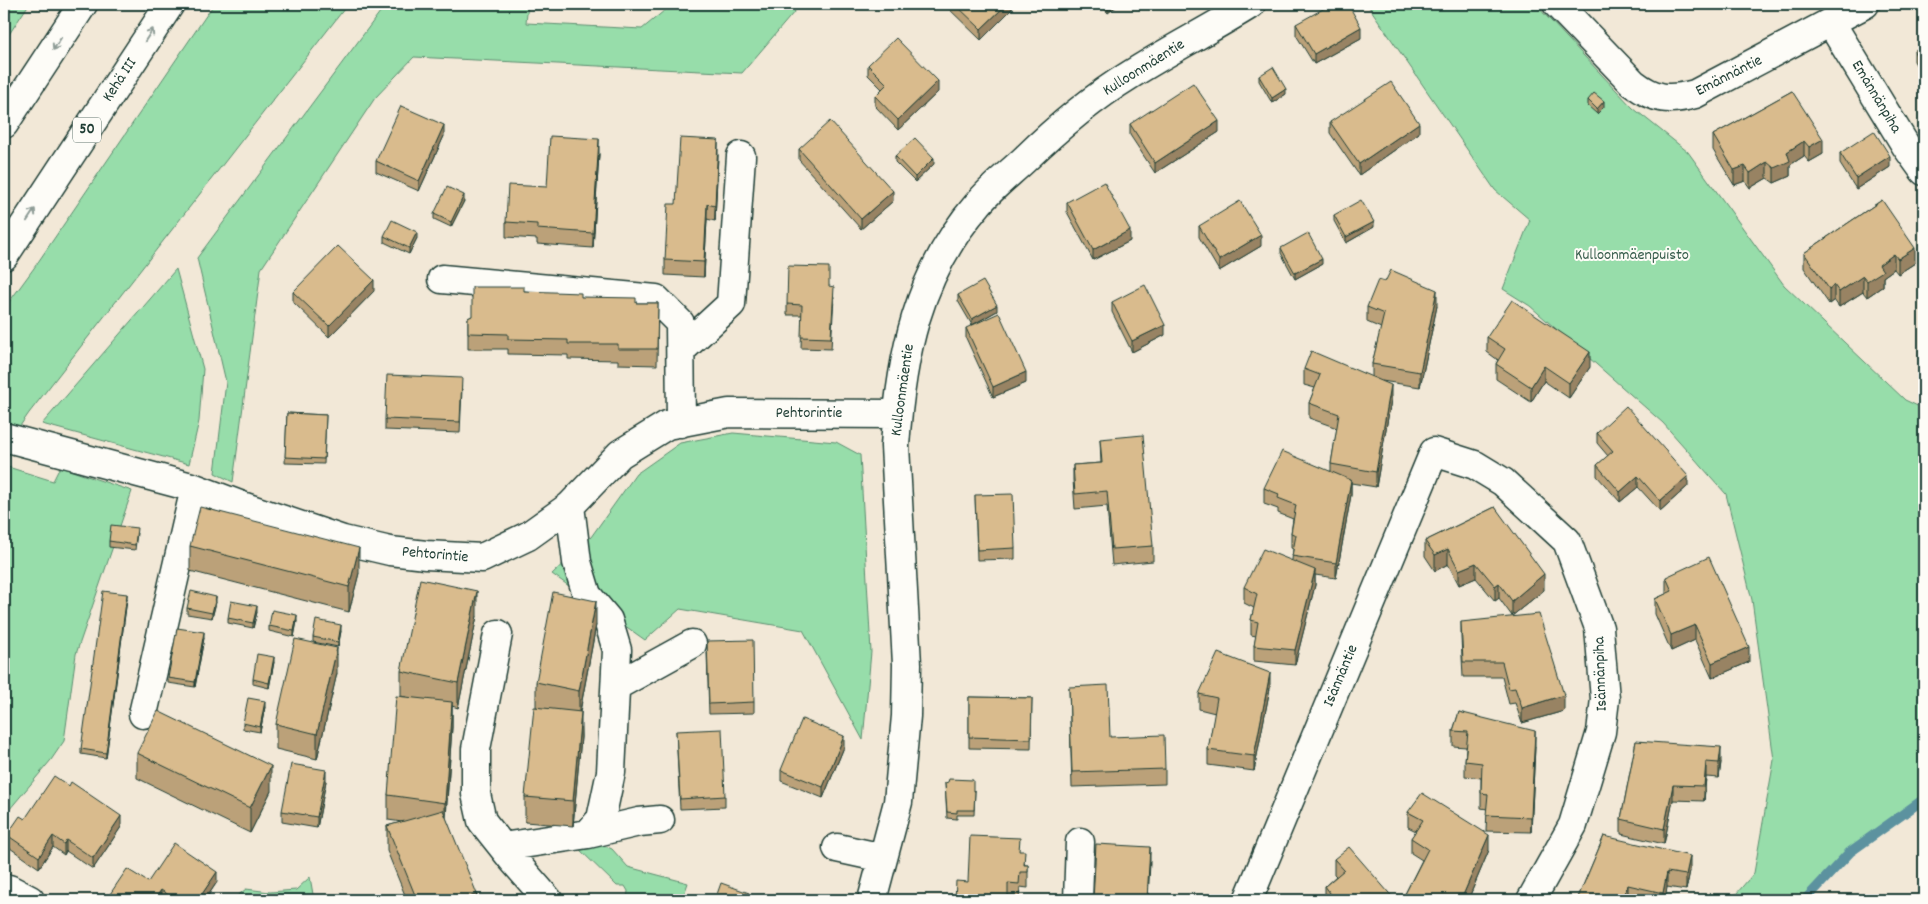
<svg xmlns="http://www.w3.org/2000/svg" width="1928" height="904" viewBox="0 0 1928 904" font-family="Dekko,sans-serif">
<rect width="100%" height="100%" fill="#f2e8d7"/>
<filter id="ink" filterUnits="userSpaceOnUse"><feTurbulence type="fractalNoise" baseFrequency=".02" numOctaves="2"/><feDisplacementMap in="SourceGraphic" scale="10" xChannelSelector="R" yChannelSelector="G"/><feConvolveMatrix kernelMatrix="1 2 1 2 8 2 1 2 1" color-interpolation-filters="sRGB"/></filter>
<g filter="url(#ink)">
<path fill="#97ddaa" stroke="#5b8d6f" d="M4,4H29L4,42Z
M214,4H348L29,413L4,449V309L34,268Z
M386,4H528L526,23L642,29L670,6L754,7L755,4H801L742,73L414,57L375,98L261,269L233,482L215,473L226,382L197,258Z
M1367,4H1535L1633,108L1688,152L1784,285L1905,400L1924,409V799L1850,852L1805,900H1731L1754,873L1774,760L1752,600L1726,494L1663,423L1530,306L1503,289L1530,220L1495,190Z
M176,269L203,369L199,421L189,464L42,424Z
M733,433L836,442L860,455L871,652L863,740L803,630L680,609L645,640L552,574L591,537L636,474L680,443Z
M8,467L53,481L60,467L132,491L76,654L64,741L51,760L4,816V475Z
M590,839L612,849L628,867L688,883L682,900H627L628,891L625,886H617L576,846Z
M310,877L314,900H232L246,889L270,892L296,890Z"/>
<g fill="none" stroke-linecap="round" stroke-linejoin="round">
<path stroke="#5c929f" stroke-width="10" d="M1805,900L1850,852L1924,799"/>
<g stroke="#1f3d34" stroke-width="31">
<path id="minor" d="M1557,4L1633,83C1655,100 1669,101 1695,94L1865,4
M1831,23L1906,146L1924,171
M442,279L656,299L680,323L681,423
M681,350L731,304L741,156
M4,437L195,488L245,507L343,540L390,551L426,555L482,558L528,536L570,506L620,454L667,425L729,413L897,414
M498,634L476,749V794L482,821L513,860L548,900
M616,686L692,644
M143,714L195,488
M588,834L639,822L660,820
M503,847L588,834L601,819L611,772L617,650L608,620L587,595L577,562L570,506
M837,848L883,858
M4,889H9L30,900
M872,900L898,802L906,716L907,664L895,446C901,357 917,274 978,204C991,188 1009,174 1024,160C1057,128 1091,99 1130,75C1169,50 1211,29 1251,4
M1078,900L1080,842
M1248,900L1434,452L1475,465L1503,482L1567,541L1599,628L1605,699L1601,732L1573,825L1531,900"/>
</g>
<g stroke="#1f3d34" stroke-width="31">
<path id="highway" d="M4,124L83,4
M4,256L170,4"/>
</g>
<use href="#minor" stroke="#fdfcf7" stroke-width="28"/>
<use href="#highway" stroke="#fdfcf7" stroke-width="28"/>
</g>
<path fill="#bba179" stroke="#1f3d34" d="M944,4H1012V9L981,40Z
M1100,4H1119L1108,13Z
M1296,24L1361,38L1314,64L1296,35Z
M1924,45V79L1914,61V51Z
M868,65L938,92L898,130L875,106V96L882,89L868,75Z
M1259,76L1286,94L1272,103L1259,81Z
M1792,91L1823,154L1809,162L1804,156L1790,165V176L1774,183L1767,178L1750,188L1745,181L1734,185L1713,150V135Z
M1588,100L1604,107L1597,114L1588,106Z
M1330,122L1419,133L1359,175L1330,133Z
M1130,124L1219,132L1155,173L1130,135Z
M444,136L419,191L376,172V161Z
M799,149L893,201L861,229L799,160Z
M1840,153L1890,167L1856,189L1840,164Z
M599,154L593,248L537,244V239L506,237V222L547,187Z
M718,155L715,221L707,219L704,277L665,275V260L676,204Z
M895,156L934,164L915,182L895,162Z
M1882,200L1915,263L1898,274L1894,269L1883,277V286L1867,297L1863,292L1839,307L1834,300L1829,304L1804,268V253Z
M464,201L451,227L434,219V214Z
M1067,202L1130,241L1093,260L1067,212Z
M1334,215L1374,227L1346,243L1334,221Z
M1199,226L1261,246L1219,271L1199,237Z
M384,236L417,238L409,254L384,242Z
M1281,248L1322,264L1295,279L1281,253Z
M829,286L834,297L831,349L801,348L802,315H787V304Z
M374,291L329,337L293,302V292Z
M524,291L636,303H658L657,365L618,364V360L568,359V355L508,354V349H468V318Z
M958,295L997,311L972,325L958,301Z
M1112,302L1165,335L1132,352L1112,312Z
M1437,306L1420,387L1382,381L1391,400L1376,487L1351,483V495L1336,578L1315,575V585L1295,665L1254,661V646L1256,636L1251,635V620L1254,608L1244,603V587L1292,560L1293,549L1291,548V533L1293,519L1278,513V509L1264,504V488L1331,471V464L1337,428L1309,418V403L1315,388L1304,385V369L1372,377V364L1381,328L1367,322V307Z
M966,328L1026,383L993,397L966,338Z
M1487,337L1590,367L1569,398L1544,381L1531,402L1496,379V364L1498,360L1487,352Z
M462,389L460,433L385,430V419Z
M287,413L326,415L324,464L285,463Z
M1597,433L1688,486L1660,511L1638,487L1620,502L1597,476V465L1608,456L1597,443Z
M1100,439L1153,546V561L1112,565L1107,506L1075,509L1073,480V465L1101,463Z
M975,495L1015,548V559L977,560Z
M1495,507L1544,590L1512,616L1499,598L1495,601L1476,578L1459,585L1448,564L1435,571L1425,556V541Z
M137,533L135,550L109,547V541Z
M190,546L359,573L349,612L190,571Z
M1666,577L1749,662L1712,678L1695,640L1671,651L1655,614V599L1666,594Z
M127,599L106,758L81,754V749Z
M216,602L212,618L187,614V608Z
M257,612L253,628L228,623V618Z
M477,616L458,708L452,706V727L446,818L477,900H407L387,851V826L402,822L388,820V795L406,697L401,696V671Z
M297,621L294,637L269,631V626Z
M1461,622L1564,711L1522,723L1515,703L1509,704L1502,677H1463L1461,637Z
M596,625L580,712L581,737L573,826L525,822V797L540,708L536,707V682Z
M341,631L338,647L313,642V637Z
M204,638L195,687L168,683V678Z
M707,652L754,702V713L709,714Z
M274,662L269,688L253,684V679Z
M337,673L317,759L276,749V724Z
M1069,687L1110,737L1165,769V784L1072,787Z
M1270,688L1254,771L1208,765V750L1215,713L1199,709V694Z
M969,697L1032,698L1031,749L969,748Z
M265,707L260,732L243,729V723Z
M1459,712L1535,746L1531,832L1486,831L1487,809L1481,808V778L1465,776V761L1466,747L1453,746V731Z
M676,731L725,796V807L680,809Z
M1636,741L1721,762L1719,778L1706,777L1704,801L1673,800L1664,844L1621,834V819Z
M844,747L823,798L781,781V770Z
M137,753L271,791L250,833L137,778Z
M326,781L317,828L282,822V811Z
M945,783L975,791L974,815H957V819L947,818Z
M1408,812L1489,850L1468,900H1403V898L1422,860L1411,853V838L1416,831L1408,827Z
M25,819L121,827L93,869L66,851L64,855L53,847L39,868L7,846V835Z
M1604,836L1690,871L1686,890L1667,887L1665,900H1577Z
M1020,851L1025,865H1028V888L1020,887L1019,899H1015L968,882Z
M1334,859L1395,900H1325V886L1336,876L1334,874Z
M148,882H217L205,900H106Z"/>
<path fill="#988363" stroke="#1f3d34" d="M1007,4H1012V9L981,40V29Z
M1108,4H1119L1108,13Z
M1361,27V38L1314,64V54Z
M938,81V92L898,130V120Z
M1286,89V94L1272,103V98Z
M1604,101V107L1597,114V109Z
M1219,121V132L1155,173V163Z
M1419,123V133L1359,175V164Z
M444,125V136L419,191V181Z
M599,139V154L593,248V233Z
M1823,139V154L1809,162V147Z
M718,140V155L715,221V206Z
M1804,141V156L1790,165V176L1774,183V168L1787,152Z
M1890,156V167L1856,189V178Z
M934,158V164L915,182V177Z
M1767,162V178L1750,188V173Z
M1745,166V181L1734,185V170Z
M893,191V201L861,229V219Z
M464,195V201L451,227V222Z
M707,204V219L704,277V262Z
M1374,222V227L1346,243V237Z
M1130,230V241L1093,260V250Z
M417,232V238L409,254V248Z
M1261,235V246L1219,271V260Z
M1915,248V263L1898,274V259Z
M1894,254V269L1883,277V286L1867,297V281L1879,265Z
M1322,259V264L1295,279V273Z
M1863,276V292L1839,307V292Z
M374,280V291L329,337V326Z
M1834,285V300L1829,304V289Z
M1437,290V306L1420,387V372Z
M997,305V311L972,325V319Z
M1165,325V335L1132,352V341Z
M1590,352V367L1569,398V383Z
M1544,366V381L1531,402V387Z
M1026,372V383L993,397V387Z
M1391,385V400L1376,487V472Z
M1638,476V487L1620,502V492Z
M1688,476V486L1660,511V501Z
M1351,480V495L1336,578V563Z
M359,548V573L349,612V587Z
M1448,549V564L1435,571V555Z
M1476,563V578L1459,585V570Z
M1315,570V585L1295,665V650Z
M1544,574V590L1512,616V601Z
M1499,583V598L1495,601V586Z
M477,591V616L458,708V683Z
M127,594V599L106,758V753Z
M216,597V602L212,618V613Z
M596,601V625L579,716V691Z
M257,606V612L253,628V623Z
M297,615V621L294,637V631Z
M341,625V631L338,647V642Z
M1695,625V640L1671,651V635Z
M204,632V638L195,687V682Z
M1749,647V662L1712,678V663Z
M337,648V673L317,759V734Z
M274,657V662L269,688V683Z
M1270,673V688L1254,771V756Z
M1564,695V711L1522,723V708Z
M265,701V707L260,732V727Z
M452,702V727L445,828V803Z
M581,712V737L573,826V801Z
M1535,731V746L1531,832V817Z
M844,736V747L823,798V787Z
M1721,747V762L1719,778V763Z
M1706,762V777L1704,801V786Z
M271,766V791L250,833V808Z
M326,770V781L317,828V817Z
M1673,785V800L1664,844V829Z
M121,816V827L93,869V858Z
M1489,835V850L1468,900H1461Z
M53,836V847L39,868V857Z
M66,840V851L64,855V844Z
M1150,847V863L1148,900H1147Z
M1690,856V871L1686,890V875Z
M217,872V882L205,900H198Z
M1667,872V887L1665,900H1663V893Z
M1628,885V900H1622Z
M161,890V900H154Z
M477,894V900H461Z"/>
<path fill="#d9bb8d" stroke="#1f3d34" d="M955,4H1007L981,29Z
M1332,4H1348L1361,27L1314,54L1296,24Z
M896,38L938,81L898,120L875,96L887,84L868,65Z
M1924,45V68L1914,51Z
M1273,67L1286,89L1272,98L1259,76Z
M1391,82L1419,123L1359,164L1330,122Z
M1193,83L1219,121L1155,163L1130,124Z
M1792,91L1823,139L1809,147L1804,141L1787,152L1790,161L1774,168L1767,162L1750,173L1745,166L1734,170L1713,135Z
M1594,93L1604,101L1597,109L1588,100Z
M401,106L444,125L419,181L376,161Z
M830,121L893,191L861,219L799,149Z
M1874,131L1890,156L1856,178L1840,153Z
M550,136L599,139L593,233L537,229V224L506,222L508,185L547,187Z
M680,138L718,140L715,206L707,204L704,262L665,260L668,204H676Z
M915,138L934,158L915,177L895,156Z
M1104,182L1130,230L1093,250L1067,202Z
M447,187L464,195L451,222L434,214Z
M1361,200L1374,222L1346,237L1334,215Z
M1882,200L1915,248L1898,259L1894,254L1879,265L1883,271L1867,281L1863,276L1839,292L1834,285L1829,289L1804,253Z
M1240,201L1261,235L1219,260L1199,226Z
M392,220L417,232L409,248L384,236Z
M1308,233L1322,259L1295,273L1281,248Z
M338,246L374,280L329,326L293,292Z
M788,266L829,267V286L834,287L831,338L801,337L802,305L787,304Z
M1391,270L1437,290L1420,372L1372,364L1384,314L1367,307L1378,280L1385,282Z
M983,281L997,305L972,319L958,295Z
M1145,285L1165,325L1132,341L1112,302Z
M472,287H524V291L581,293V297L636,298V303H658L657,349H618V344H568V340L508,339V334L468,333V318L472,316Z
M1512,300L1590,352L1569,383L1544,366L1531,387L1496,364L1505,349L1487,337Z
M999,313L1026,372L993,387L966,328Z
M1311,351L1391,385L1376,472L1331,464L1339,414L1309,403L1320,375L1304,369Z
M387,375L462,378L460,422L385,419Z
M1626,406L1688,476L1660,501L1638,476L1620,492L1597,465L1613,451L1597,433Z
M287,413L326,415L324,459L285,457Z
M1143,435L1153,546L1112,549L1107,491L1075,494L1073,465L1102,463L1100,439Z
M1282,451L1351,480L1336,563L1292,556L1296,535L1291,533L1296,505L1278,498L1279,494L1264,488Z
M1013,494L1015,548L977,550L975,495Z
M200,507L359,548L349,587L190,546Z
M1495,507L1544,574L1512,601L1499,583L1495,586L1476,563L1459,570L1448,549L1435,555L1425,541Z
M111,525L137,528L135,545L109,541Z
M1263,549L1315,570L1295,650L1254,646L1258,622L1251,620L1257,594L1244,587Z
M1709,557L1749,647L1712,663L1695,625L1671,635L1655,599L1672,591L1666,577Z
M420,579L477,591L458,683L401,671Z
M103,591L127,594L106,753L81,749Z
M191,591L216,597L212,613L187,608Z
M553,592L596,601L579,691L536,682Z
M231,601L257,606L253,623L228,618Z
M272,610L297,615L294,631L269,626Z
M1539,614L1564,695L1522,708L1515,688L1509,689L1502,662H1463L1461,622Z
M316,620L341,625L338,642L313,637Z
M177,628L204,632L195,682L168,678Z
M295,639L337,648L317,734L276,724Z
M753,640L754,702L709,704L707,641Z
M1218,653L1270,673L1254,756L1208,750L1217,698L1199,694Z
M257,654L274,657L269,683L253,679Z
M1108,685L1110,737L1164,735L1165,769L1072,772L1069,687Z
M396,696L452,702L445,803L388,795Z
M969,697L1032,698L1031,739L969,737Z
M248,698L265,701L260,727L243,723Z
M534,707L581,712L573,801L525,797Z
M158,711L271,766L250,808L137,753Z
M1459,712L1535,731L1531,817L1486,815L1488,794L1481,793L1482,763L1465,761L1468,732L1453,731Z
M802,719L844,736L823,787L781,770Z
M722,729L725,796L680,799L676,731Z
M1636,741L1721,747L1719,763L1706,762L1704,786L1673,785L1664,829L1621,819Z
M291,764L326,770L317,817L282,811Z
M54,776L69,786L71,782L121,816L93,858L66,840L64,844L53,836L39,857L7,835L20,816L25,819Z
M949,779L973,780V791H975L974,810H957V813L947,812L945,783L948,782Z
M1422,793L1489,835L1461,900H1409L1403,898L1428,849L1411,838L1423,820L1408,812Z
M443,810L477,894L461,900H417L387,826Z
M970,836L1020,838L1019,851H1025L1024,865H1028V872H1020L1019,884L1008,883V896H1015V900H955L956,881L968,882Z
M1604,836L1690,856L1686,875L1667,872L1663,893L1628,885L1622,900H1577Z
M174,843L217,872L198,900H176L161,890L154,900H106L127,869L148,882Z
M1096,844L1150,847L1147,900H1093Z
M1349,847L1395,900H1335L1325,886L1344,870L1334,859Z
M721,883L749,893L746,900H715Z"/>
<defs><path id="oneway-shaft" d="M-6 0H5M1.5-3L5.5 0L1.5 3" fill="none" stroke-width="1.6" stroke-linecap="round" stroke-linejoin="round" transform="scale(1.25)"/></defs>
<g stroke="#8e9c96">
<use href="#oneway-shaft" transform="translate(149 35) rotate(-57)"/>
<use href="#oneway-shaft" transform="translate(57 44) rotate(123)"/>
<use href="#oneway-shaft" transform="translate(31 215) rotate(-57)"/>
</g>
</g>
<g text-anchor="middle" dominant-baseline="central" stroke-width="4" stroke-linejoin="round" paint-order="stroke">
<rect fill="#fdfcf7" stroke="#62766e" stroke-width="1" x="73" y="117.5" width="28" height="25" rx="4"/>
<g font-size="15" font-weight="bold" fill="#1f3d34">
<text x="87" y="130">50</text>
</g>
<g font-size="16" fill="#1f3d34" stroke="#fdfcf7">
<text transform="translate(1144 68) rotate(-32)">Kulloonmäentie</text>
<text transform="translate(1729 76) rotate(-27)">Emännäntie</text>
<text transform="translate(120 80) rotate(-57)">Kehä III</text>
<text transform="translate(1876 97) rotate(59)">Emännänpiha</text>
<text transform="translate(903 390) rotate(-82)">Kulloonmäentie</text>
<text x="809" y="413">Pehtorintie</text>
<text transform="translate(435 555) rotate(5)">Pehtorintie</text>
<text transform="translate(1601 674) rotate(-92)">Isännänpiha</text>
<text transform="translate(1341 676) rotate(-67)">Isännäntie</text>
</g>
<g font-size="16" fill="#375d4c" stroke="#fdfcf7">
<text x="1632" y="255">Kulloonmäenpuisto</text>
</g>
</g>
<rect width="1928" height="904" fill="none" stroke="#fdfcf7" stroke-width="20"/>
<rect x="10" y="10" width="1908" height="884" fill="none" stroke="#1f3d34" stroke-width="2" filter="url(#ink)"/>
</svg>
